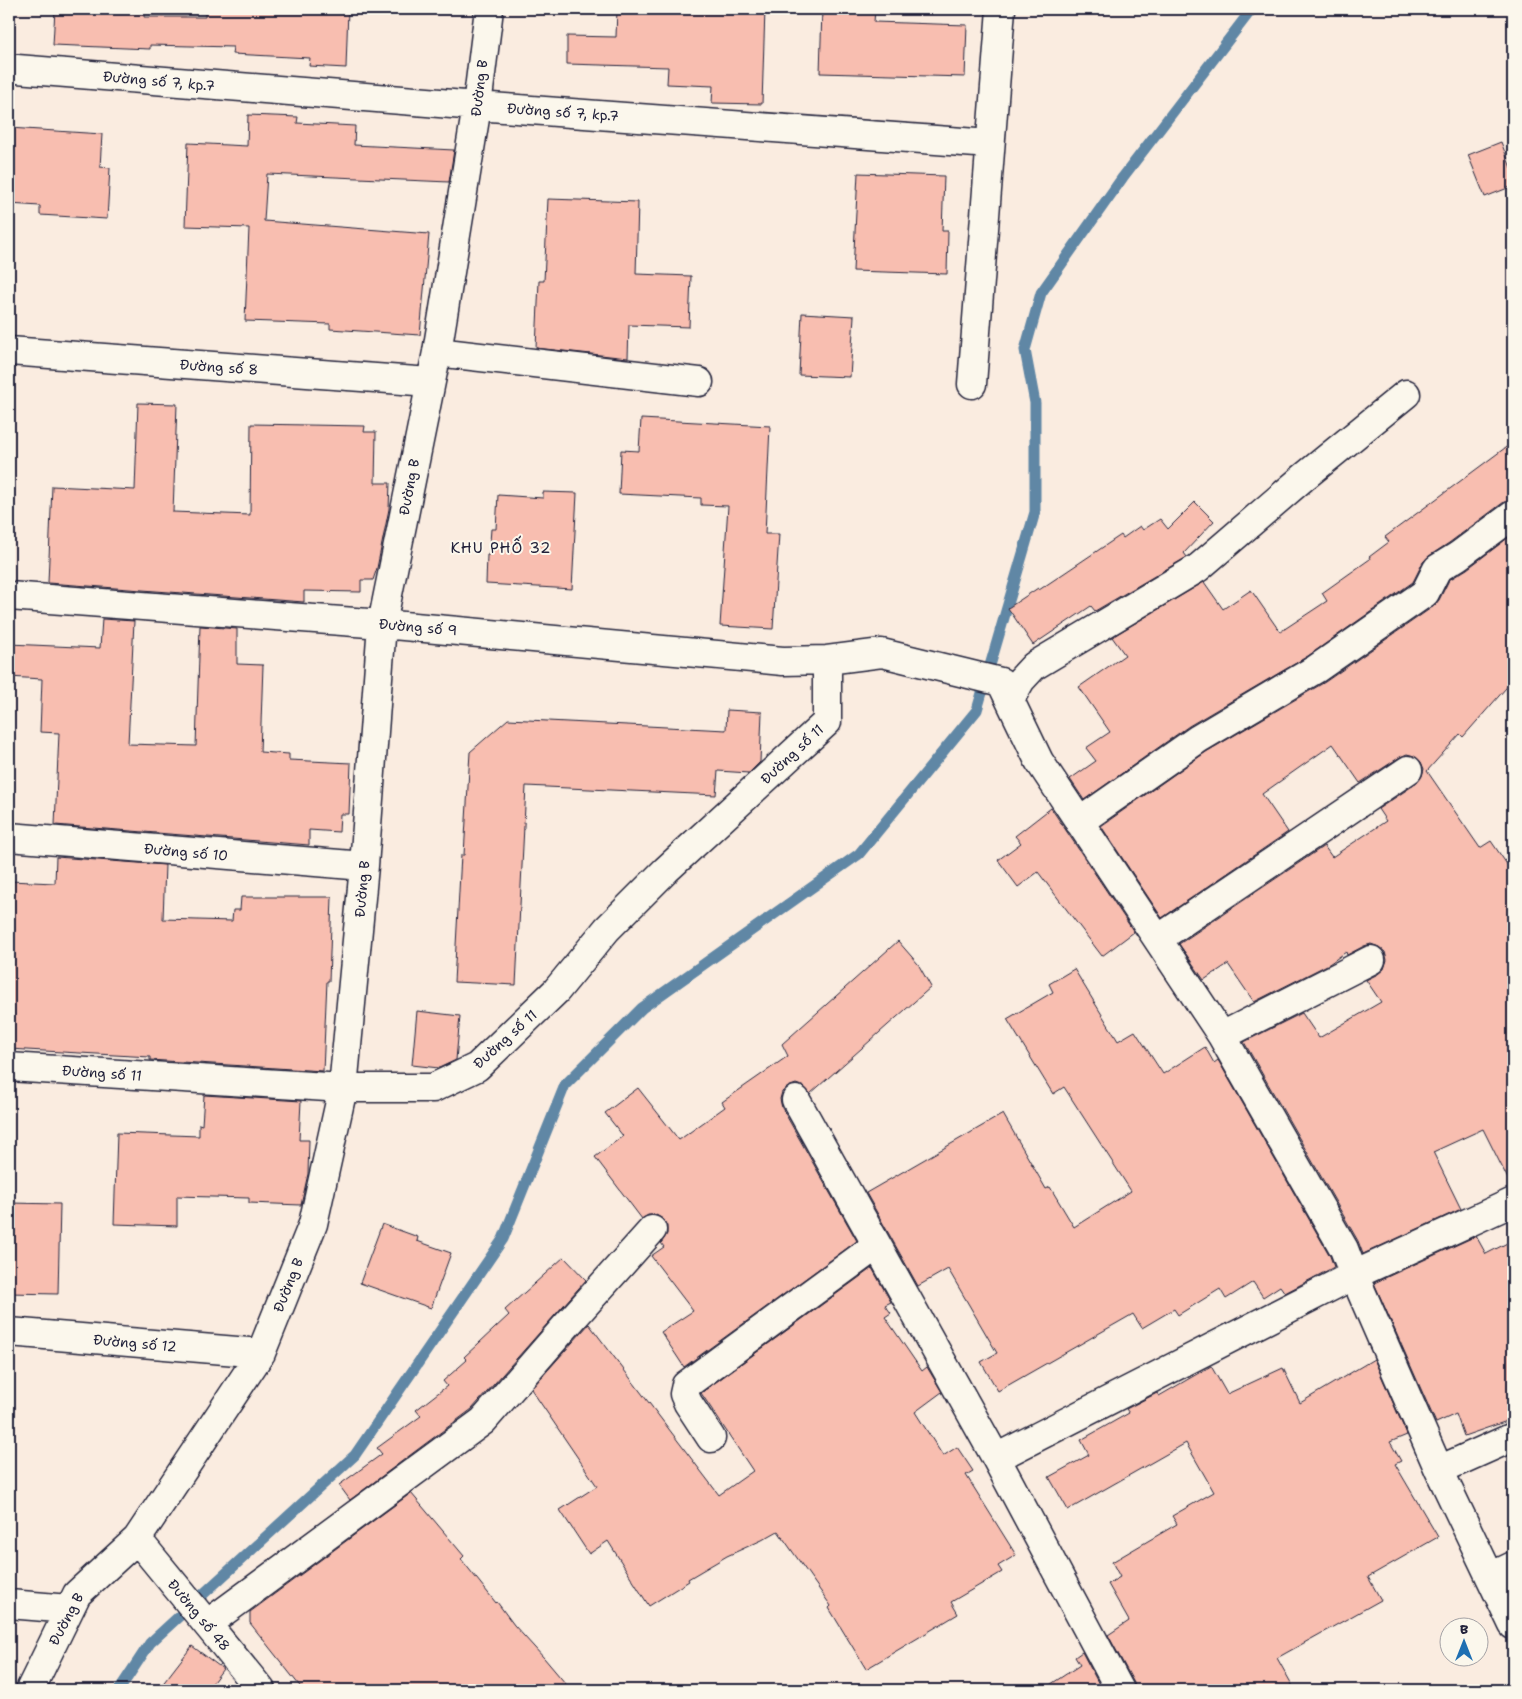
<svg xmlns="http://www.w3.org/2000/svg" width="1522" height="1699" viewBox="0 0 1522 1699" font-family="'Shantell Sans',sans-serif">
<rect width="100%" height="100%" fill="#faece0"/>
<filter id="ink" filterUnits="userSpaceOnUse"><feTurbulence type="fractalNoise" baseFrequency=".02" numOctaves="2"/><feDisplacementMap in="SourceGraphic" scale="10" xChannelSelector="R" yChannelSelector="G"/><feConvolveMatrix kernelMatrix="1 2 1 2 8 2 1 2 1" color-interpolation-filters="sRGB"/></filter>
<g filter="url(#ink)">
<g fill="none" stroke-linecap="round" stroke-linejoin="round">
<path stroke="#6187a5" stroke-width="11" d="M119,1690L150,1643L355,1455L503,1239L565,1085L642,1008L859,854L977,710L1035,512V403L1025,350L1041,293L1123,177L1252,9"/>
</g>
<path fill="#f8beb0" stroke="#22223b" d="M55,9H145L144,17H205V9H348L346,68L309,66L310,58L232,54L233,47L150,45V49L53,45Z
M617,9L703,12V9H765L762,104L712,103L713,86L667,84L668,67L567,64V36L616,37Z
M822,9H875L874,22L967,25L965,77L820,73Z
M248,115L298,117L297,123L355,126L354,145L454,150L449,182L267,174L264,221L429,234L420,335L330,329V324L245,321L249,228L185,226L188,143L247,146Z
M9,128L102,134L100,167L110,168L107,219L40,215V206L9,204Z
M1501,142L1513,173V186L1485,197L1468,155Z
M858,173L944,176L942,231H948L947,274L853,271Z
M548,199L638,202L636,274L691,276L689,327L629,325L628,358L536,348L539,281H544Z
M802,313L854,316L850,377L799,375Z
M138,403L177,404L173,512L250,515L251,424L365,426L364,432H376L375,483H390L389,509L377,568L373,580H361V592L304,591V602L48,583L52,486L135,490Z
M641,419L770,426L765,534H779L773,629L720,626L728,506L701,505V498L619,494L621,450L639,451Z
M1513,442V500L1504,502L1449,543L1429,556L1423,562L1413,582L1308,656L1189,726L1084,800L1070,779L1096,761L1086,748L1110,732L1079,687L1125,655L1112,637L1204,582L1223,609L1251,590L1280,632L1327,601L1322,593L1370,559L1369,557L1389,542L1385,537Z
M543,492L577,493L572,589L486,584L487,555H489L491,529H496L498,495L543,498Z
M1195,502L1214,521L1184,553L1187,557L1095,611L1091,606L1033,645L1008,608L1038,588L1039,590L1121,535L1123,538L1140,526L1143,530L1160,519L1168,529Z
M1513,534V680L1463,737L1460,734L1427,771L1480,848L1491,841L1513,873V1187H1512L1483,1129L1433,1152L1461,1209L1363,1254L1358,1241L1244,1042L1302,1013L1319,1038L1381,1002L1366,980L1378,974L1384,969L1387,960L1385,952L1379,947L1371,944L1364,946L1347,955L1346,952L1329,964L1254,1002L1228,964L1204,980L1179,944L1324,846L1332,857L1386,821L1378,809L1417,783L1422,776L1424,769L1421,762L1414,756L1407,754L1400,757L1360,783L1333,744L1262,794L1288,832L1162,918L1101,826L1206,752L1325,682L1434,606L1439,600L1449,580L1467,569Z
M102,619L134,621L128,744L196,746L200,626L237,629V664L263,665L260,752L289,754V760L351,763L349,814H340L339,832L309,830V845L55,825L59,733L40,732L42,679L9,677V644L100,648Z
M727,710L762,712L760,762L749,773L718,771L716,795L526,786L516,985L454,982L461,855H464L470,752L508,719L726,730Z
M1051,808L1134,932L1102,956L1038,872L1018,887L998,860L1021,843L1015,836Z
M56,857L165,865L163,919L232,921L233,910H240L241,897H332L329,981H327L323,1071L150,1060V1057L9,1049L12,960H9V881L55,883Z
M898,941L918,964L931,987L810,1094L804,1087L796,1084L788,1087L782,1092L780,1099L782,1108L857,1241L684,1367L661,1332L693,1311L651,1256L664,1247L661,1243L667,1234V1226L663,1219L656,1215H648L642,1219L595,1157L623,1136L605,1113L638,1088L679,1140L725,1107L722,1102L788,1056L782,1044Z
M1074,969L1118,1041L1135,1031L1163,1074L1205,1047L1214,1063L1218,1060L1330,1256L1334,1267L1285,1293L1280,1286L1263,1297L1253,1282L1226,1299L1220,1289L1178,1315L1174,1309L1142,1328L1133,1314L998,1391L981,1362L997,1353L948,1269L918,1286L866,1193L1003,1114L1046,1189L1050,1187L1074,1227L1131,1191L1064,1087L1053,1094L1007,1019L1053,992L1049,984Z
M417,1011L460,1016L456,1060L439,1068L412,1065Z
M204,1095L301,1101L299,1140H309L308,1174L301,1205L249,1203V1198L177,1196V1226L114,1224L117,1133L199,1136V1124L202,1125Z
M9,1203L60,1204L58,1294L9,1293Z
M382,1224L418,1237L417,1241L451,1253L431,1308L360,1283Z
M1476,1236L1486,1254L1513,1240V1419L1464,1436L1456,1414L1436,1423L1374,1283Z
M564,1257L586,1280L472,1409L350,1500L339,1485L382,1454L377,1448L421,1416L416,1410L447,1386L443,1381L467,1360L464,1357L509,1315L505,1310Z
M872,1268L891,1302L885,1305L891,1313L885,1317L922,1371L927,1367L942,1392L915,1412L943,1456L957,1447L973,1471L966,1475L1016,1555L998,1566L1002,1572L951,1602L958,1614L866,1669L829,1608L831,1606L778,1531L762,1540L727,1556L688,1579L689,1581L649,1606L608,1541L589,1554L560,1510L597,1486L531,1389L589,1324L719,1495L753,1471L701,1393Z
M1374,1359L1407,1435L1390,1442L1401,1461L1395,1464L1438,1537L1368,1577L1381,1600L1277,1658L1295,1690H1136L1134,1683L1108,1635L1129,1621L1108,1584L1120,1577L1112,1562L1177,1524L1172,1516L1214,1492L1186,1443L1068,1510L1049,1477L1089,1455L1081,1440L1129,1413L1126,1409L1157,1393L1159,1396L1211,1366L1227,1394L1283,1368L1300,1403Z
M411,1493L464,1556L461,1559L496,1603L497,1602L514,1625L544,1658L571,1690H303L250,1623V1612Z
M192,1646L223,1669L207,1690H158Z
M1082,1652L1102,1690H1042L1080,1665L1075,1657Z"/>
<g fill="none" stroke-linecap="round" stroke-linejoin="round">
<g stroke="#22223b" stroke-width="31">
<path id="minor" d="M17,69L477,106L990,144
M9,351L430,382
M437,352L699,382
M972,384L1001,9
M9,596L382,624L783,661L827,660L882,653L1001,682L1039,761L1222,1036L1344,1249L1354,1275L1439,1470L1513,1625
M1010,699L1021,680L1034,666L1198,568L1304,477L1406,394
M1079,822L1198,739L1316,669L1425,593L1437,569L1458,556L1513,515
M9,837L364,866
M1158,939L1408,770
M1222,1036L1371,960
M9,1067L343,1088H433L477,1067L556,991L607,929L666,870L827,722V660
M796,1100L996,1458L1120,1690
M9,1332L261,1353
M711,1438L688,1403L684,1394L686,1385L877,1245
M996,1458L1354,1275L1513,1202
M1439,1470L1513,1437
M137,1539L261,1690
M1490,1577L1513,1566
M9,1604L69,1609
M207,1624L483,1421L565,1327L652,1230
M30,1690L77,1594L137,1539L261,1353L313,1224L343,1088L364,866L382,624L437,352L477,106L489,9"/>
</g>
<use href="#minor" stroke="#fbf7ec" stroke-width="28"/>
</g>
</g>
<g text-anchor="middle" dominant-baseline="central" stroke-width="4" stroke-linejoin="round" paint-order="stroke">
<g font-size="14" fill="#22223b" stroke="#fbf7ec">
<text transform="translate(159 81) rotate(5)">Đường số 7, kp.7</text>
<text transform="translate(479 88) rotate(-83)">Đường B</text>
<text transform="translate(563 112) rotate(4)">Đường số 7, kp.7</text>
<text transform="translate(219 367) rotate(4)">Đường số 8</text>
<text transform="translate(409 487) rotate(-79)">Đường B</text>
<text transform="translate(418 627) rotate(5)">Đường số 9</text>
<text transform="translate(792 754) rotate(-43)">Đường số 11</text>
<text transform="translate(186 852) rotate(5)">Đường số 10</text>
<text transform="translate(362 889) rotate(-85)">Đường B</text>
<text transform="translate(505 1039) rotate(-42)">Đường số 11</text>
<text transform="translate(102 1073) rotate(4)">Đường số 11</text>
<text transform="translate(288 1285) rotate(-68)">Đường B</text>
<text transform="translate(135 1343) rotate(5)">Đường số 12</text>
<text transform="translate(199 1615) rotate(50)">Đường số 48</text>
<text transform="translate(66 1619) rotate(-62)">Đường B</text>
</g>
<g font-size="15" letter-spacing="1" fill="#22223b" stroke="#fbf7ec">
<text x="501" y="548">KHU PHỐ 32</text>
</g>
</g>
<rect width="1522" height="1699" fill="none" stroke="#fbf7ec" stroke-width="30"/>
<rect x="15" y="15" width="1492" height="1669" fill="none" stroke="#22223b" stroke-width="2" filter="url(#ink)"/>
<g transform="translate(1464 1642)"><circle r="24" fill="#fbf7ec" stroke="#a4a2a5"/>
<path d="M0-4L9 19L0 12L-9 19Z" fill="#1f6fb2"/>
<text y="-8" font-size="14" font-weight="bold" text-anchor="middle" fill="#22223b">B</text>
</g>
</svg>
